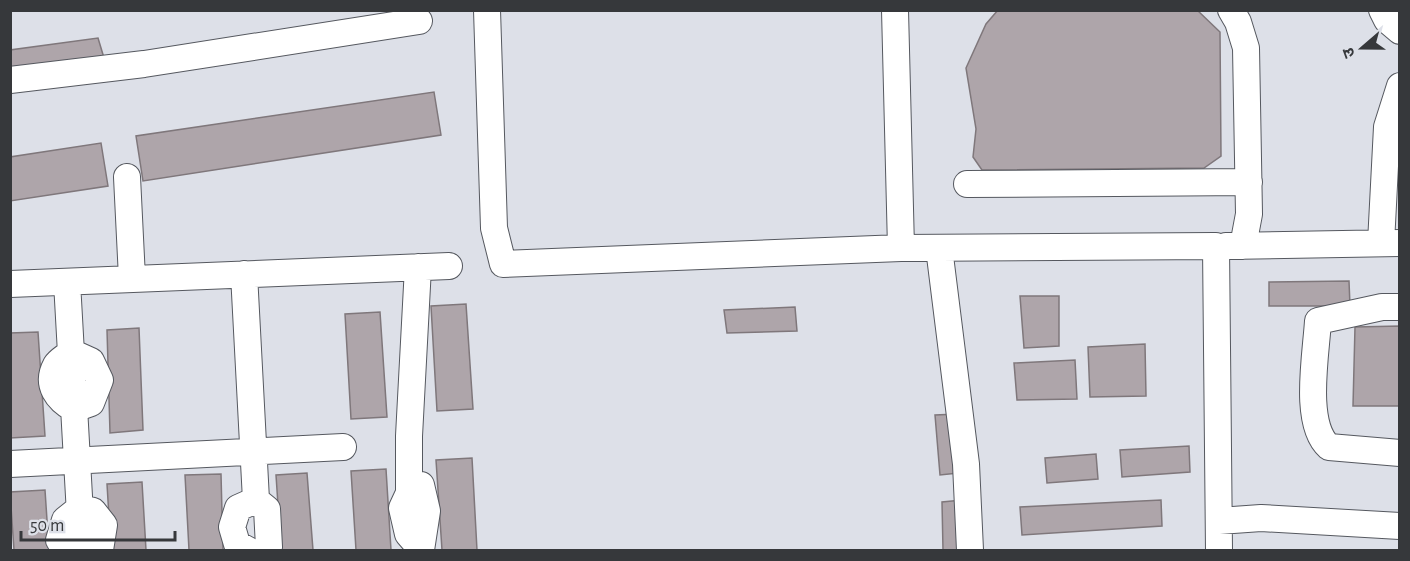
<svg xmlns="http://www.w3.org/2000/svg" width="1410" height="561" viewBox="0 0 1410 561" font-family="'Alegreya Sans','Noto Sans Devanagari',sans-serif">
<rect width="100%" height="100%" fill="#dde0e8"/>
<path fill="#aea5aa" stroke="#7f777b" stroke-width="1.5" d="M998,10H1197L1220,32L1221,156L1204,168L982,170L973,157L976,129L966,68L986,24Z
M98,38L104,58L10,71V50Z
M434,92L441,135L143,181L136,136Z
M101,143L108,186L10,201V157Z
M1349,281L1350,306H1269V282Z
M1020,296H1059V346L1024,348Z
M466,304L473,409L437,411L431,306Z
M795,307L797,331L727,333L724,310Z
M380,312L387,417L351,419L345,314Z
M1400,326V406H1353L1355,327Z
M139,328L143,430L110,433L107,330Z
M38,332L45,436L10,438V333Z
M1145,344L1146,396L1090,397L1088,347Z
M1075,360L1077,399L1017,400L1014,363Z
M958,414V473L940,475L935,415Z
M1189,446L1190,472L1122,477L1120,450Z
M1096,454L1098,479L1047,483L1045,458Z
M472,458L477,550H442L436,460Z
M386,469L391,550H356L351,471Z
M307,473L313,550H281L276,475Z
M221,474L223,550H189L185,475Z
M142,482L146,550H111L107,484Z
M45,490L49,550H14L10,492Z
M962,500L964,550H943L942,502Z
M1161,500L1162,526L1022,535L1020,507Z"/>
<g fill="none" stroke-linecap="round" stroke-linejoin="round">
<g stroke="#55585f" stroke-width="28">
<path id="street" d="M487,10L494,228L503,264L901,248
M895,10L901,248L1216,246L1219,550
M1231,10L1238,22L1246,48L1249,214L1243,246
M1382,10L1387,20L1400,31
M10,80L144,64L419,21
M127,177L132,278
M967,184L1249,182
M1381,243L1387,127L1400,86
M1226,246L1400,243
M939,248L966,464L970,550
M244,274L256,500L267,509L269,547L263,550
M67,282L82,550
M10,284L449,266
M1400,307H1382L1318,321C1316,355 1303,424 1329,447L1400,453
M71,352L91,361L100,380L91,403L74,409C58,400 45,385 56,365C59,360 67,356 71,352Z
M10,464L343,447
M409,493V436L418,267
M1219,521L1261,518L1400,526
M421,549L408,534L402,508L409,493L421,485L427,511L421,550
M65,550L59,540L65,520L80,508L93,511L104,525L100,550
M248,550L237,544L232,527L238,508L256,500"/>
</g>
<use href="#street" stroke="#fff" stroke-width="26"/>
</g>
<rect width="1410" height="561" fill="none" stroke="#36383b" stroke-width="24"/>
<g transform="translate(1362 48) rotate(250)" stroke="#dde0e8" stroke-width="4.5" paint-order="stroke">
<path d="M0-4.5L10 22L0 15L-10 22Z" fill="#36383b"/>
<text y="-9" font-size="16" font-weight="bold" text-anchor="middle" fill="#36383b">उ</text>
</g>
<path d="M21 531v9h154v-9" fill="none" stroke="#36383b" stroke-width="3"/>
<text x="30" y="531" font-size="18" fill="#36383b" stroke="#dde0e8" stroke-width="4.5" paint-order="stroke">50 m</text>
</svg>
